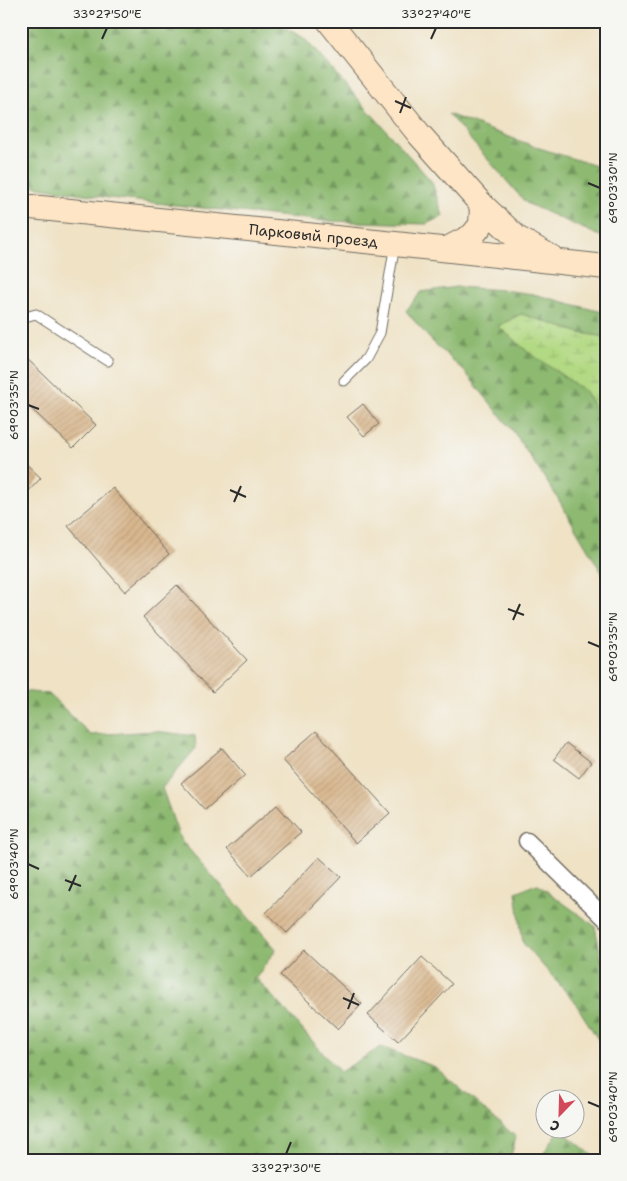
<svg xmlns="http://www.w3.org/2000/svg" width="627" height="1181" viewBox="0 0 627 1181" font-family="'Shantell Sans',sans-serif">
<defs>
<pattern id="forest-firs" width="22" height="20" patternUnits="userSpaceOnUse" patternTransform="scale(1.25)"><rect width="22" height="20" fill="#8db971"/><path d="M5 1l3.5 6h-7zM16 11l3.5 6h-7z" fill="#73975d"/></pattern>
<pattern id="wetland-marsh" width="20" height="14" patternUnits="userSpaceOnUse" patternTransform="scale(1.25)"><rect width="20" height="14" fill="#b2d983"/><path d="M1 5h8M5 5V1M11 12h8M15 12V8" fill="none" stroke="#99ba71"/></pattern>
<pattern id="building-hatch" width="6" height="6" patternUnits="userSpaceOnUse" patternTransform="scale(1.25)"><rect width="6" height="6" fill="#d9b88f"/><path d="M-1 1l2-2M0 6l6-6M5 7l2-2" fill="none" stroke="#ba9e7c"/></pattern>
</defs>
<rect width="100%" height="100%" fill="#f6f6f2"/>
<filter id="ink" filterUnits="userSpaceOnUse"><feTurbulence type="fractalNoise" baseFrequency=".02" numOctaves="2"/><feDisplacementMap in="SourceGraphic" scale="10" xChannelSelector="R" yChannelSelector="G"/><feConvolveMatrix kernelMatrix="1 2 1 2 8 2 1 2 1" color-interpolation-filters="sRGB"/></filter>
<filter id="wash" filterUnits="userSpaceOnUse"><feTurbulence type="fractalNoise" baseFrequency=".0096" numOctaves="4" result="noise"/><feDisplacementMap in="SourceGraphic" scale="20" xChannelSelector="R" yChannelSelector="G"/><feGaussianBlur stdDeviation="1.12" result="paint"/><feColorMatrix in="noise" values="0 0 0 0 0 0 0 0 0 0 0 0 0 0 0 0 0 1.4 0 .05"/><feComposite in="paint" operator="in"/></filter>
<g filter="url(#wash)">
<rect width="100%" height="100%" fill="#efe2c5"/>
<path fill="url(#forest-firs)" stroke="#5c724e" d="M21,21H272L304,38L432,182L443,216L426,224L325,221L109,198L21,184Z
M448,114L536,147L606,169V237L600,236L526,203Z
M456,287L503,290L533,294L606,313V337L580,333L521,314L498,326L528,352L585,391L606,427V580L557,497L513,431L465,372L430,339L406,311L421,292Z
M21,691L49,694L91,735L155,731L195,736L196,748L162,788L180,839L276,949L256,978L340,1072L381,1047L435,1067L516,1137L510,1160H21Z
M537,884L595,926L602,962L606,964V1052L574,1001L523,943L516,892Z
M560,1129L598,1160H539Z"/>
<path fill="url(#wetland-marsh)" stroke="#6e8257" d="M521,314L580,333L606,337V427L585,391L528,352L498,326Z"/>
<g id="blocks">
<path fill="url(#building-hatch)" d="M21,353L96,425L73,448L21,399Z
M363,404L379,424L364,436L347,417Z
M21,459L41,478L21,499Z
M113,488L169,554L125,592L68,526Z
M177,585L247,660L213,692L143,617Z
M316,731L390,813L356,843L283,760Z
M566,743L591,762L579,778L554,759Z
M222,748L245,775L205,810L181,783Z
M277,805L301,832L251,876L227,849Z
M319,857L341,877L287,933L266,913Z
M304,950L362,1004L338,1029L280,975Z
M422,957L452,984L398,1042L368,1015Z"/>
</g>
</g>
<g filter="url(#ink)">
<use href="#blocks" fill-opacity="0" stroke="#706b61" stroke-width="1"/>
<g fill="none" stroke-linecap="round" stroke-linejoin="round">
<g stroke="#706b61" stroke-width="11">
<path id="service" d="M21,318L36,314L108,361
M344,381L366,359L380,333L395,244"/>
</g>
<g stroke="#706b61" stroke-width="19">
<path id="minor" d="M527,841L606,919"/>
</g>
<g stroke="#706b61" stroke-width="26">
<g id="secondary">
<path d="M329,21L419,134L482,205L517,238L551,257"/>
<path id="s1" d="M21,206L395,244L606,267"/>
<path d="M447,249L472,236L481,225L482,205"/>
</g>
</g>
<use href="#service" stroke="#fff" stroke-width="9"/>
<use href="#minor" stroke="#fff" stroke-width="16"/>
<use href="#secondary" stroke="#fde5c5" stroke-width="24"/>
</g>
</g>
<path fill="none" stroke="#2b2b2b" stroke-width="2" d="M102,39L107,28M431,39L436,28M395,101L411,108M400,113L406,97M588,183L600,188M28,405L39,409M230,490L246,497M234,502L241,486M508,609L524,615M513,620L520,604M588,642L600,647M28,864L39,869M65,880L81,886M69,891L76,875M343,998L359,1005M348,1009L354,993M588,1102L600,1107M286,1154L291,1142"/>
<g text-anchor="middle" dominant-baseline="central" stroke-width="4" stroke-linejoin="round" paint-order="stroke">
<g font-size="15" fill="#2b2b2b" stroke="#f6f6f2">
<text stroke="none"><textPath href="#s1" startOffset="294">Парковый проезд</textPath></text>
</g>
</g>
<rect width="627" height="1181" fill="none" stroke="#f6f6f2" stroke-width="55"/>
<g transform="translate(560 1114) rotate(203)"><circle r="24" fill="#f6f6f2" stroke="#a5a5a2"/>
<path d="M0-4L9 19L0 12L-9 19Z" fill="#d1495b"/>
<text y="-8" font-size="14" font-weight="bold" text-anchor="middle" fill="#2b2b2b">С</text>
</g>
<rect x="28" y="28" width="572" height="1126" fill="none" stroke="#2b2b2b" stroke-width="2"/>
<g font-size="12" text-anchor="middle" fill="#2b2b2b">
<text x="107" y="18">33°27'50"E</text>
<text x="436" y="18">33°27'40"E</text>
<text transform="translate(613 188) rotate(-90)" y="4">69°03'30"N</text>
<text transform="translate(14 405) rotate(-90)" y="4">69°03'35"N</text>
<text transform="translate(613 647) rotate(-90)" y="4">69°03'35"N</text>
<text transform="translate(14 864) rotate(-90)" y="4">69°03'40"N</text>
<text transform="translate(613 1107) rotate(-90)" y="4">69°03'40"N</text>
<text x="286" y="1172">33°27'30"E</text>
</g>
</svg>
